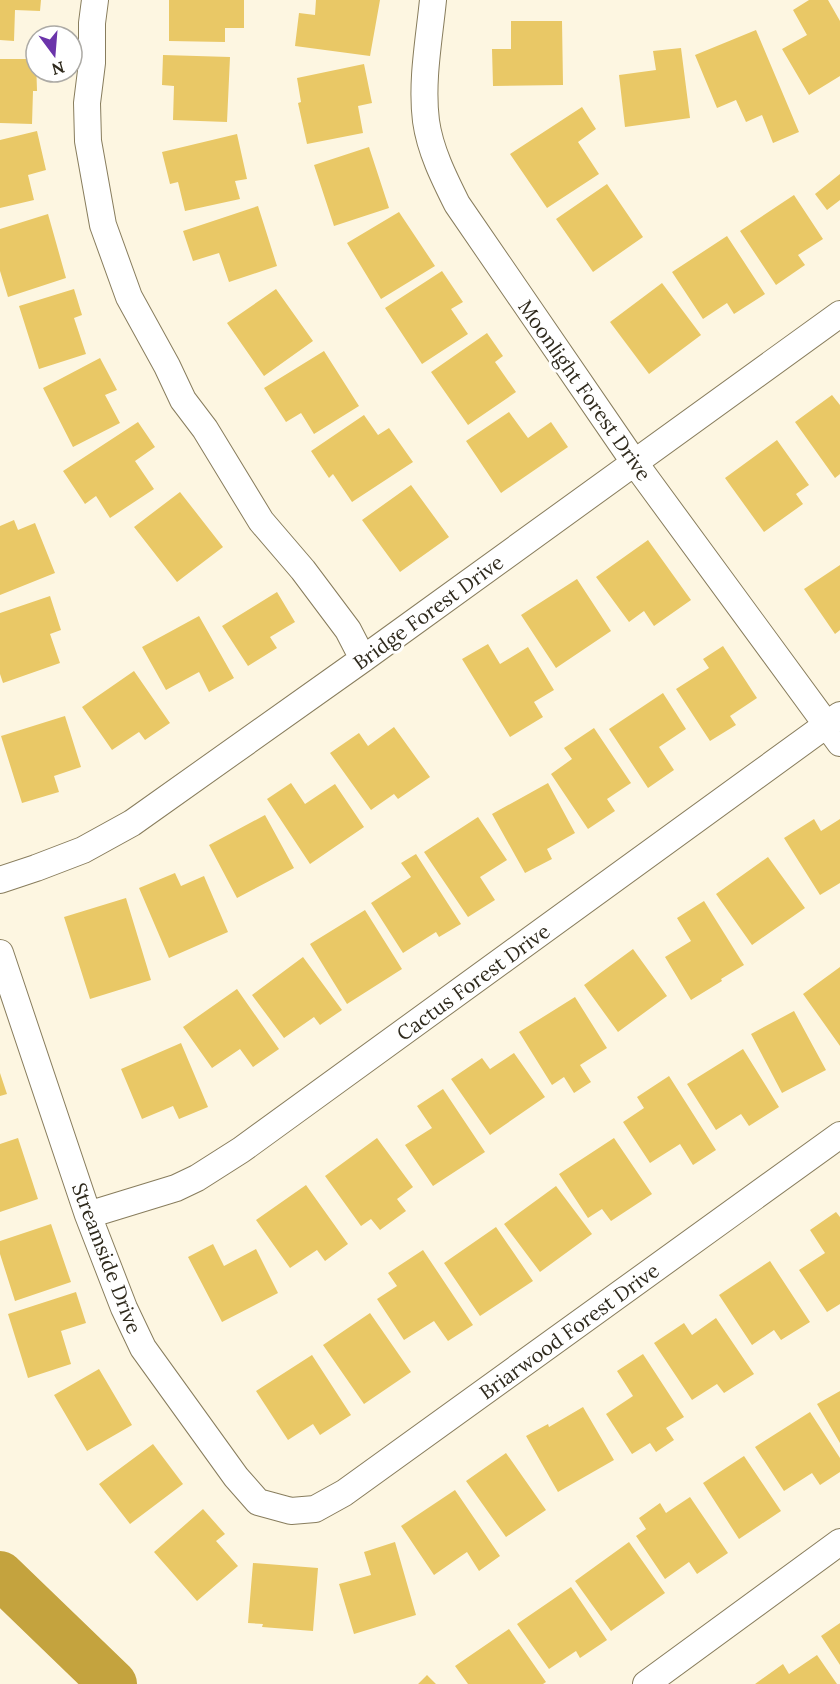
<svg xmlns="http://www.w3.org/2000/svg" width="840" height="1684" viewBox="0 0 840 1684" font-family="Lora,serif">
<rect width="100%" height="100%" fill="#fdf6e1"/>
<g fill="none" stroke-linecap="round" stroke-linejoin="round">
<path stroke="#c4a33e" stroke-width="48" d="M0,1575L113,1684"/>
</g>
<path fill="#e9c866" d="M0,0H41L40,11L15,10L14,41L0,40Z
M169,0H244V28H225V42L169,41Z
M316,0H380L370,56L295,46L299,13L315,15Z
M809,0H828L840,21V76L809,95L782,49L807,35L793,10Z
M511,21H562L563,85L493,86L492,49H511Z
M756,30L799,132L773,143L762,115L746,122L736,100L717,108L695,55Z
M681,48L690,118L625,127L619,75L656,70L653,51Z
M163,55L230,57L227,122L173,120L174,86L162,85Z
M0,59H36L37,91H33L32,124L0,123Z
M364,64L372,103L358,106L363,133L307,144L298,103L301,102L297,78Z
M582,107L596,129L578,142L599,174L547,208L510,154Z
M37,131L46,170L28,175L34,200L0,208V140Z
M237,134L247,179L235,181L240,199L185,211L178,182L170,184L162,152Z
M369,147L389,208L334,226L314,165Z
M840,174V200L827,210L815,194Z
M607,184L643,237L593,272L556,219Z
M794,195L823,239L798,255L805,265L776,285L740,231Z
M258,206L277,266L229,282L219,253L193,261L183,231Z
M399,212L435,266L381,299L347,243Z
M48,214L66,278L8,297L0,271V229Z
M727,236L765,294L734,314L727,303L703,319L672,272Z
M442,271L463,302L451,309L468,334L422,364L385,308Z
M662,283L701,335L649,374L610,322Z
M74,289L82,315L74,318L86,354L39,369L19,306Z
M276,289L313,341L264,376L227,323Z
M487,333L503,356L495,362L516,392L468,425L431,372Z
M324,351L359,406L314,434L301,413L286,422L264,388Z
M100,358L117,390L105,395L120,423L73,447L43,388Z
M832,395L840,405V474L835,478L795,422Z
M509,412L528,438L551,422L568,447L501,493L466,441Z
M364,415L378,435L389,428L413,462L352,502L333,474L329,478L311,451Z
M138,422L155,447L135,461L154,489L110,518L96,496L85,504L63,471Z
M777,440L809,485L796,494L803,504L764,532L725,478Z
M411,485L449,537L400,572L362,520Z
M180,492L223,547L177,582L134,527Z
M14,520L18,530L35,523L55,573L0,595V526Z
M648,540L691,600L654,626L644,611L629,622L596,577Z
M840,565V630L835,634L804,589Z
M577,579L611,631L556,668L521,615Z
M277,592L295,622L270,637L277,648L248,666L222,626Z
M50,596L61,630L50,634L60,663L3,683L0,674V613Z
M199,616L234,678L209,692L199,672L166,690L142,647Z
M488,644L500,664L528,647L554,690L534,702L543,717L510,737L462,659Z
M723,646L757,698L730,716L736,725L710,741L676,689L709,668L703,659Z
M134,671L170,723L145,740L139,732L112,750L82,707Z
M663,693L686,729L659,747L674,770L648,788L609,729Z
M65,716L81,767L54,776L59,792L22,803L1,736Z
M394,727L430,777L398,799L394,794L371,810L330,753L359,733L368,746Z
M594,728L631,783L607,799L615,811L588,829L551,774L572,759L564,748Z
M291,783L305,804L335,784L364,827L310,864L267,799Z
M548,783L575,833L547,849L552,859L525,873L492,814Z
M265,815L294,868L237,898L209,845Z
M478,817L507,860L480,877L495,900L468,917L424,852Z
M814,819L821,831L840,819V883L820,895L784,838Z
M416,854L461,924L439,937L436,932L403,953L371,903L411,877L401,863Z
M768,857L805,908L752,945L716,894Z
M175,873L181,886L204,876L228,932L169,958L139,888Z
M126,898L151,980L90,999L64,917Z
M704,901L744,965L721,979L722,981L691,1000L665,957L691,941L677,918Z
M365,910L402,969L347,1004L310,944Z
M633,949L667,996L618,1032L584,985Z
M303,957L342,1010L320,1025L314,1017L284,1038L252,995Z
M840,967V1046L803,994Z
M237,989L279,1049L253,1067L240,1049L212,1068L183,1027Z
M575,997L607,1048L580,1065L591,1082L574,1093L564,1077L552,1085L519,1032Z
M794,1011L826,1070L782,1093L751,1034Z
M181,1043L208,1107L179,1119L173,1106L142,1119L121,1069Z
M743,1049L779,1107L749,1126L741,1114L716,1130L687,1084Z
M514,1053L545,1097L490,1135L451,1079L482,1058L490,1069Z
M0,1073L7,1094L0,1096Z
M669,1076L716,1150L693,1165L680,1144L650,1163L623,1122L644,1108L637,1097Z
M443,1089L485,1152L433,1186L405,1145L432,1128L417,1106Z
M18,1138L38,1199L0,1212V1144Z
M377,1138L413,1187L397,1199L406,1211L380,1230L371,1219L361,1226L325,1176Z
M614,1138L652,1194L611,1221L602,1209L588,1218L559,1174Z
M306,1185L348,1244L325,1261L317,1250L290,1268L256,1220Z
M556,1186L592,1234L540,1272L504,1224Z
M836,1212L840,1217V1304L827,1312L799,1270L825,1253L810,1230Z
M51,1224L71,1282L15,1301L0,1254V1241Z
M496,1227L533,1281L480,1316L444,1263Z
M213,1244L224,1266L256,1249L278,1293L222,1322L188,1257Z
M423,1250L473,1325L448,1341L434,1321L404,1340L377,1299L397,1286L388,1273Z
M770,1261L810,1322L781,1340L774,1330L752,1345L719,1295Z
M76,1292L86,1323L61,1331L71,1364L28,1378L8,1314Z
M370,1313L411,1372L364,1404L323,1345Z
M716,1318L754,1374L724,1393L717,1384L692,1400L654,1343L684,1323L692,1335Z
M643,1354L684,1417L666,1428L674,1440L656,1452L650,1443L632,1454L606,1414L633,1396L617,1371Z
M312,1355L351,1415L320,1435L313,1424L288,1440L256,1391Z
M99,1369L132,1425L87,1451L54,1395Z
M840,1391V1443L817,1404Z
M583,1407L614,1460L558,1492L526,1436L548,1424L549,1427Z
M810,1412L840,1458V1472L820,1485L812,1473L784,1491L755,1447Z
M153,1444L183,1484L130,1524L99,1484Z
M506,1453L546,1510L506,1537L466,1481Z
M744,1456L781,1511L739,1539L703,1483Z
M455,1490L500,1556L479,1571L467,1552L434,1575L401,1526Z
M690,1497L728,1553L697,1574L689,1562L665,1579L636,1536L646,1529L639,1518L660,1503L666,1513Z
M203,1509L225,1534L216,1541L238,1566L197,1601L154,1552Z
M395,1542L416,1615L354,1634L339,1584L371,1575L364,1552Z
M629,1542L665,1593L611,1631L575,1581Z
M253,1563L318,1568L313,1631L262,1627L263,1624L248,1623Z
M571,1587L607,1640L580,1658L576,1651L549,1669L517,1624Z
M840,1623V1665L821,1636Z
M509,1629L546,1682L543,1684H468L455,1666Z
M817,1655L837,1684H755L783,1664L789,1674Z
M427,1675L436,1684H418Z"/>
<g fill="none" stroke-linecap="round" stroke-linejoin="round">
<g stroke="#887d5d" stroke-width="28">
<path id="street" d="M95,0L92,23V63L87,103L88,141L103,225L129,297L167,366L183,400L205,429L261,521L303,570L348,630L363,659
M433,0C429,40 421,82 426,121C430,150 444,178 457,204L634,462L840,743
M0,880L36,868L83,850L132,823L363,659L840,314
M0,953L88,1215L124,1308L143,1348L236,1477L258,1502L291,1511L315,1509L344,1493L840,1135
M88,1215L176,1188L197,1178L241,1150L840,715
M646,1684L840,1542"/>
</g>
<use href="#street" stroke="#fff" stroke-width="26"/>
</g>
<g text-anchor="middle" dominant-baseline="central" stroke-width="6" stroke-linejoin="round" paint-order="stroke">
<g font-size="20" fill="#2f2a1d" stroke="#fff">
<text transform="translate(585 390) rotate(55)">Moonlight Forest Drive</text>
<text transform="translate(428 612) rotate(-36)">Bridge Forest Drive</text>
<text transform="translate(473 982) rotate(-36)">Cactus Forest Drive</text>
<text transform="translate(107 1258) rotate(69)">Streamside Drive</text>
<text transform="translate(569 1331) rotate(-36)">Briarwood Forest Drive</text>
</g>
</g>
<g transform="translate(54 54) rotate(164)"><circle r="28" fill="#ffffff" stroke="#acaaa5" stroke-width="1.5"/>
<path d="M0-4.5L10 22L0 15L-10 22Z" fill="#6b34aa"/>
<text y="-9" font-size="16" font-weight="bold" text-anchor="middle" fill="#2f2a1d">N</text>
</g>
</svg>
